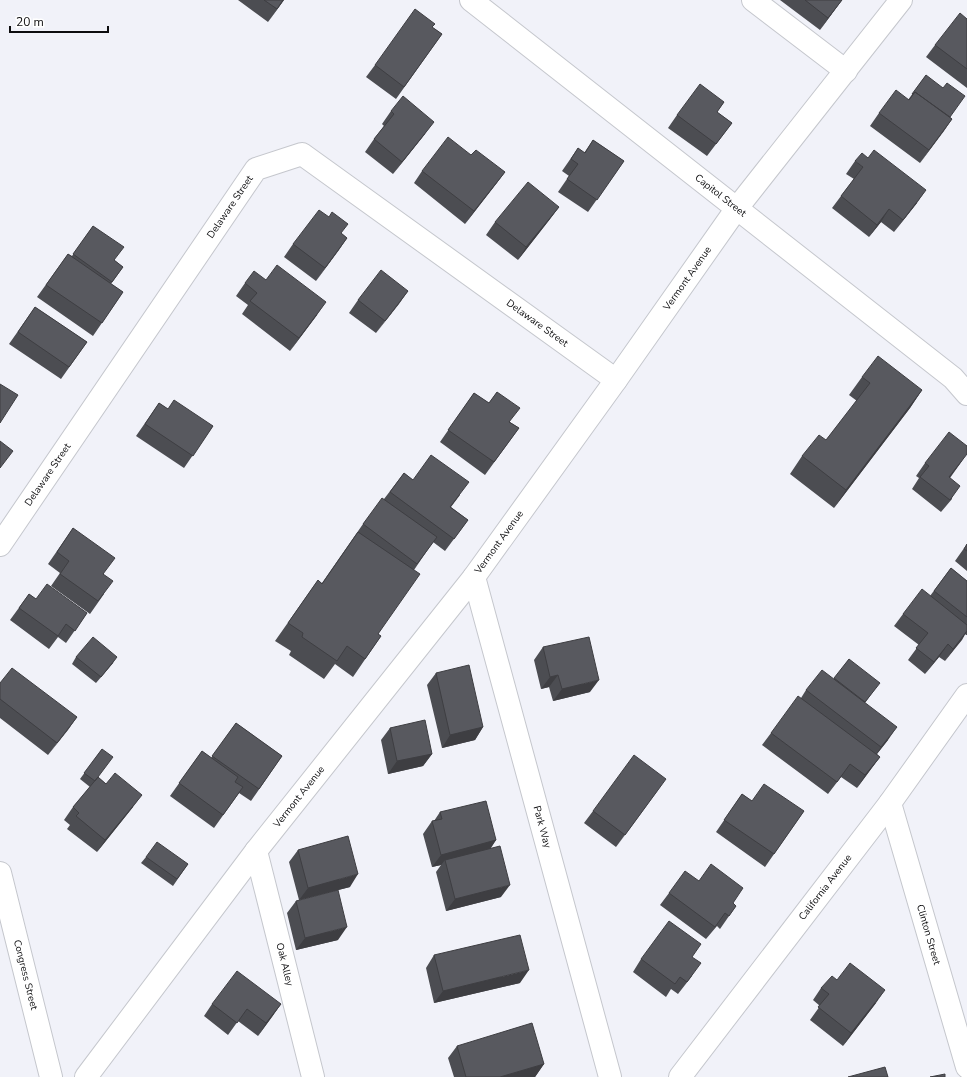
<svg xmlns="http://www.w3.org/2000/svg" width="967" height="1077" viewBox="0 0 967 1077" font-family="'Nunito Sans',sans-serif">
<rect width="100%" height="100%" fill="#f1f2f9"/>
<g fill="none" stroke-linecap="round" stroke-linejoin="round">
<g stroke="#c5c7cd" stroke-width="24">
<g id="minor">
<path id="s1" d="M471,0L953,378L967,394"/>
<path d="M753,0L846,71"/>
<path id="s2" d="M0,545L256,169L302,154L616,380"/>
<path id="s3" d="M474,577L610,1077"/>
<path id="s4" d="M890,803L967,1067"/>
<path id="s5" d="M256,851L313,1077"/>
<path id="s6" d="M0,873L51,1077"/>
<path id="s7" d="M86,1077L256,851L474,577L616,380L737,208L901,0"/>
<path id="s8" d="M680,1077L890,803L967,695"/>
</g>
</g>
<use href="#minor" stroke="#fff" stroke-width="22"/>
</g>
<path fill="#4c4d52" d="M238,0H284L268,22Z
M780,0H842L820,30Z
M967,19V88L926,57L935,45Z
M432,27L442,34L396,99L366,77L375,65Z
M926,75L950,117L952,119L920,163L870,126L879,113L908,100Z
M724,102L717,112L732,123L707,156L668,128L677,115Z
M391,111L425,134L393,174L365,152L374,139L384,126L382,124Z
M593,140L624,161L588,212L558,192L569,176L562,171L578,148L584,153Z
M471,155L505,172L496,184L465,224L414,183L422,171Z
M855,161L917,203L894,232L881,222L869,237L832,208L841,196L854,179L846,174Z
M559,207L550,219L518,260L486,235L495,222Z
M93,226L114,260L123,267L111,284L123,292L93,336L37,297L68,254L72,256Z
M341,233L347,238L316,281L284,257L293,244Z
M245,283L317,315L290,351L242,314L248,305L236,296Z
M408,291L376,333L349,313L358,300Z
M35,307L87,342L61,379L9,344Z
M862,377L922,390L910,408L834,508L790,474L802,456L826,440L857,401L849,395Z
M497,392L510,422L519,428L485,475L440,442L474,393L489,403Z
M159,403L168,409L213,426L184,468L136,436Z
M962,461L950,478L952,499L941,512L912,489L919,478L916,476L925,463Z
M404,473L413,480L460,495L451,507L468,520L445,551L433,542L414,570L378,634L381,636L353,677L335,664L324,679L289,655L291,651L275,641L318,580L322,583L363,524L384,499Z
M73,528L104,574V594L90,614L51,586L60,573L48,564Z
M967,544V571L955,561Z
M951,568L967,581V635H966L965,634L945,661L939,657L925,674L908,660L919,645L894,626L903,614L930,596Z
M29,594L36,599L87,613L66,643L58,637L49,649L10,620Z
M543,647L590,692L553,701L549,687L541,689L534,660Z
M76,657L113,663L96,683L72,664Z
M849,659L875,689L865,703L888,740L877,754L880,757L857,788L841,777L828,794L762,745L771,733L801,698L806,690L834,679Z
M436,673L483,727L475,740L442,748L427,685Z
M0,683L77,717L48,755L0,718Z
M236,723L282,756L251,801L239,793L214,828L170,796L202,751L211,758Z
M390,728L432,754L423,766L388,774L381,740Z
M102,749L98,777L133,807L97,852L67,829L70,825L64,820L73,807L90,787L80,779Z
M657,791L616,847L584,823L593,811Z
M742,794L752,801L804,811L765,867L716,832Z
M440,812L496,840L491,848L501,897L446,911L436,872L441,865L432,867L423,834L432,821H434Z
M298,850L350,887L299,900L289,862Z
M146,857L188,864L173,886L141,863Z
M669,893L733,903L736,906L720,929L717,926L706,939L660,905Z
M296,901L338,940L296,950L287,913Z
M434,955L520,983L434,1003L426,968Z
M692,957V976L678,994L671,989L666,997L633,972L641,959Z
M837,980L876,1003L843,1046L810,1020L820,1006L813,1000L821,988Z
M212,1004H281L258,1036L238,1021L228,1035L204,1016Z
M457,1046L544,1064L535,1077H454L448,1058Z"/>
<path fill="#3e3e42" d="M283,0H284L268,22L277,9Z
M842,0L820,30L828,18Z
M952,119L944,131L920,163L929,150Z
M434,122L425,134L393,174L402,162Z
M505,172L496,184L465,224L474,211Z
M926,190L917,203L894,232L903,220Z
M559,207L550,219L518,260L526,247Z
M889,209L881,222L869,237L877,225Z
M347,238L339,250L316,281L325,268Z
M408,291L399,304L376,333L385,321Z
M326,302L317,315L290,351L299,338Z
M922,390L910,408L834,508L846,490Z
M967,454L962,461L940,490L949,477Z
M967,631L962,640L945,661L953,649Z
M948,644L939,657L925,674L934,662Z
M117,657L113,663L96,683L101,677Z
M558,675L549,687L541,689L550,677Z
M599,680L590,692L553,701L562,689Z
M77,717L68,730L48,755L57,743Z
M483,727L475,740L442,748L450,735Z
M897,727L888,740L872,760L881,747Z
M432,754L423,766L388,774L397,761Z
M880,757L871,769L857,788L865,775Z
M666,779L657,791L616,847L625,835Z
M142,795L133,807L97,852L105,840Z
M496,840L487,853L445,860L441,865L432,867L441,855Z
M358,874L350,887L299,900L308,888Z
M510,885L501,897L446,911L455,899Z
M347,927L338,940L296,950L305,938Z
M529,970L520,983L434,1003L443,991Z
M885,990L876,1003L843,1046L851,1033Z
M281,1004L272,1017L258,1036L266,1023Z
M544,1064L535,1077H500Z"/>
<path fill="#58595f" stroke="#3e3e42" d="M264,0H283L277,9Z
M805,0H842L828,18Z
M415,9L435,24L432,27L442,34L404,87L375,65Z
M960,13L967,19V69L935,45Z
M926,75L943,88L947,83L965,96L950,117L915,92L913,94H912Z
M700,84L724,102L717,112L732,123L716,144L677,115Z
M896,90L909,100L915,92L952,119L929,150L879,113Z
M403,96L434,122L402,162L374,139L394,114L391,111Z
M448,137L471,155L476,150L505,172L474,211L422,171Z
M593,140L624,161L597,200L567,179L578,164L571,159L578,148L585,153Z
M874,150L926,190L903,220L889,209L877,225L841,196L863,167L855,161L862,153L868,158Z
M528,182L559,207L526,247L495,222Z
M319,210L329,217L332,212L348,224L341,233L347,238L325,268L293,244Z
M93,226L124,247L114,260L123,267L112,282L73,254Z
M68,254L123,292L102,323L46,285Z
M277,265L326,302L299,338L250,301L257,293L245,283L254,271L266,280Z
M381,270L408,291L385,321L358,300Z
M35,307L87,342L69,367L18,332Z
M878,356L922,390L846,490L802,456L819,435L826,440L870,383L862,377Z
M0,384L18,395L0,423Z
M497,392L520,408L509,422L519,428L494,462L448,430L474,393L489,403Z
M174,400L213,426L193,456L145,424L159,403L168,409Z
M949,432L967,446V454L949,477L960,486L950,500L920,477L929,466L925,463Z
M0,441L13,451L0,468Z
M431,455L469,482L450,507L468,520L454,539L390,492L404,473L413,480Z
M382,498L437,537L417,564L363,524Z
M73,528L115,558L103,574L113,581L98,601L60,574L69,561L57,552Z
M358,532L420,574L378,634L381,636L365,659L347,646L337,661L302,637L303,633L288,623L318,580L322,584Z
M967,544V551L964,549Z
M951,568L967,581V617L934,591Z
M47,584L87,613L75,631L66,624L58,636L19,608L29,594L36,599Z
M922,589L967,625V631L953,649L948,644L934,662L916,648L928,633L903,614Z
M93,637L117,657L101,677L76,657Z
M589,637L599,680L562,689L558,675L550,677L543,647Z
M849,659L880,683L865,702L834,678Z
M469,665L483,727L450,735L436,673Z
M12,668L77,717L57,743L0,699V683Z
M822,670L897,727L881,747L806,690Z
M798,696L880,757L865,775L850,764L837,782L771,733Z
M425,720L432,754L397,761L390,728Z
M236,723L282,756L259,789L212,756Z
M102,749L113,757L95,781L84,773Z
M202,751L238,777L235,782L243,787L223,815L179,783Z
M634,755L666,779L625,835L593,811Z
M115,773L142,795L105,840L76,816L79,813L73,807L98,777L106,784Z
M764,784L804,811L774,854L724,820L742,794L752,801Z
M486,801L496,840L441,855L432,821L442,819L440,812Z
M348,836L358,874L308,888L298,850Z
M157,842L188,864L177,879L146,857Z
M500,846L510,885L455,899L445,860Z
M711,864L743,888L733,903L736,906L729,916L725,913L715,927L669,893L685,871L699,881Z
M338,890L347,927L305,938L296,901Z
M669,921L701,944L692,957L701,963L687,982L680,977L675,984L641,959Z
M520,935L529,970L443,991L434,955Z
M850,963L885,990L851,1033L818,1007L829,994L821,988L832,976L837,980Z
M237,971L281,1004L266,1023L247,1009L237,1023L212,1004Z
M532,1023L544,1064L500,1077H466L457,1046Z
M885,1067L888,1077H848Z
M945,1074V1077H930Z"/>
<g text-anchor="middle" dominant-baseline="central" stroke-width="4" stroke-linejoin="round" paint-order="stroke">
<g font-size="10" fill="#0d0d0f" stroke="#fff">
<text stroke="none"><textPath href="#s1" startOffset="317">Capitol Street</textPath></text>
<text stroke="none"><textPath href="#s2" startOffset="409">Delaware Street</textPath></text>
<text stroke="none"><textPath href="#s7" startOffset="1000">Vermont Avenue</textPath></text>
<text stroke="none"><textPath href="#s2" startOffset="793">Delaware Street</textPath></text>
<text stroke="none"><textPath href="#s2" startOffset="85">Delaware Street</textPath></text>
<text stroke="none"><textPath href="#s7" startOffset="676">Vermont Avenue</textPath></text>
<text stroke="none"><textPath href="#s7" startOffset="352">Vermont Avenue</textPath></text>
<text stroke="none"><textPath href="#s3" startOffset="259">Park Way</textPath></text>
<text stroke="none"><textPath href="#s8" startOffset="239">California Avenue</textPath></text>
<text stroke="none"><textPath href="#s4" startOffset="137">Clinton Street</textPath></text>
<text stroke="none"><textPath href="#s5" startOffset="117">Oak Alley</textPath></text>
<text stroke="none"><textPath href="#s6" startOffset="105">Congress Street</textPath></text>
</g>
</g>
<path d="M10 26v6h98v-6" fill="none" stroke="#0d0d0f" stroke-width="2"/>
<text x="16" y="26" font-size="12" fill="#0d0d0f" stroke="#ffffff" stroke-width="3" paint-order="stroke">20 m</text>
</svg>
